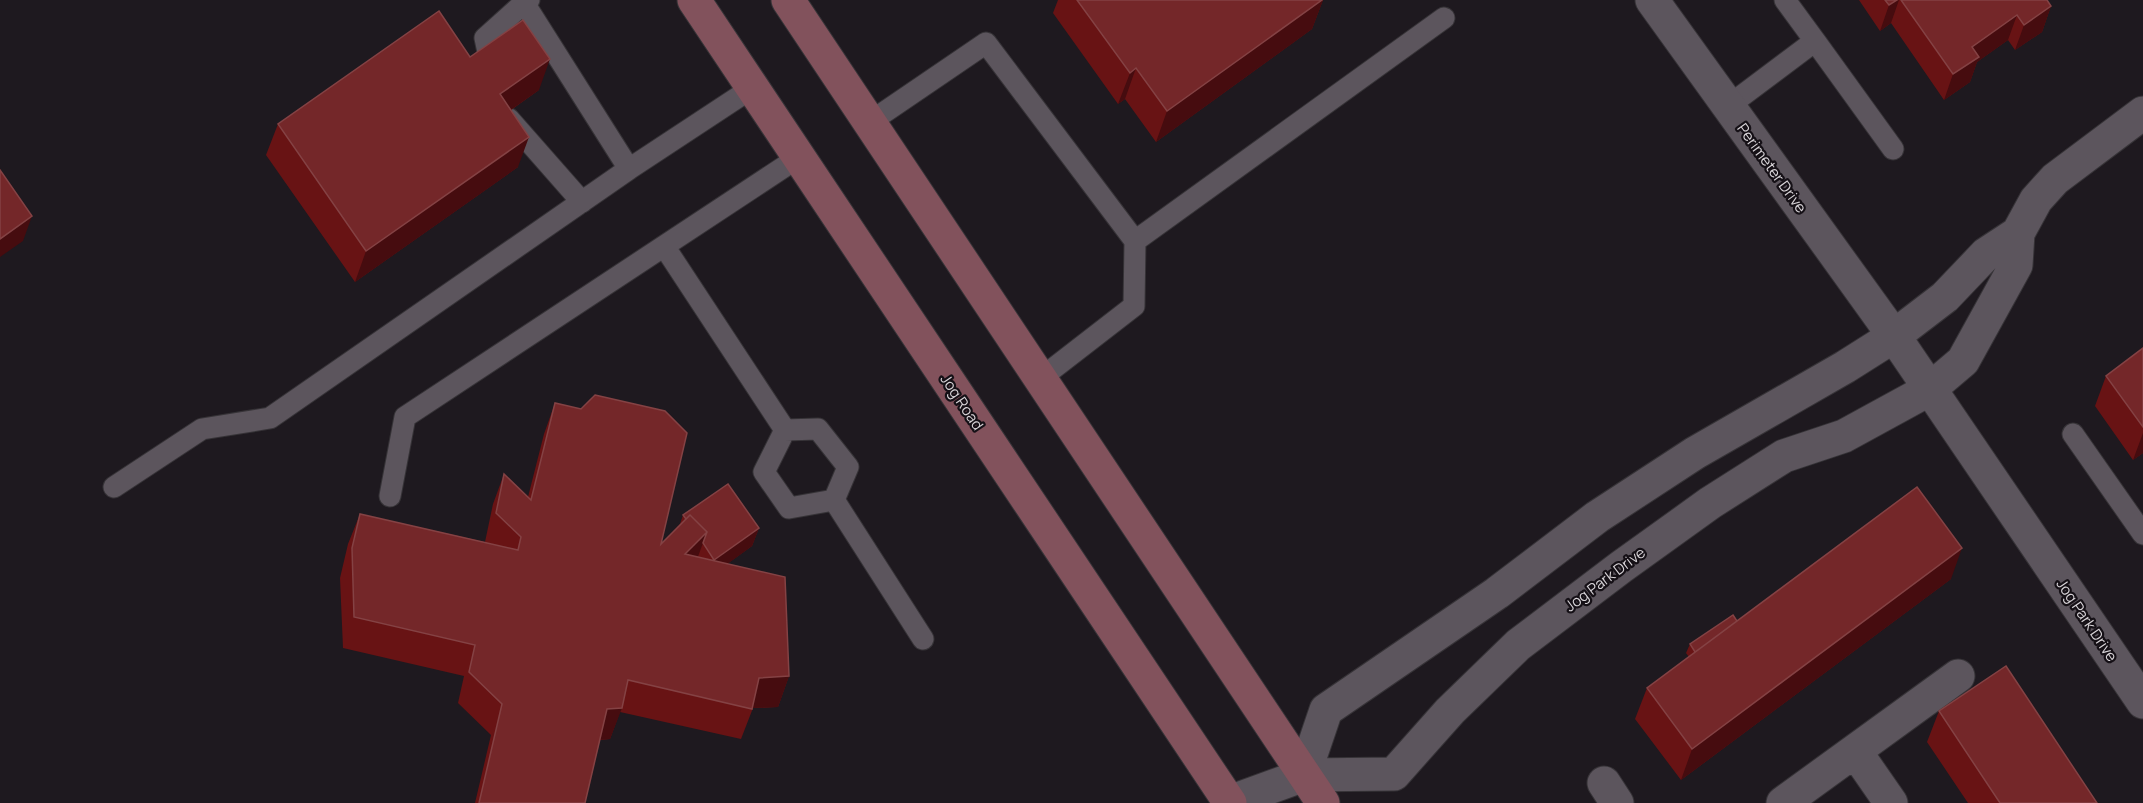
<svg xmlns="http://www.w3.org/2000/svg" width="2143" height="803" viewBox="0 0 2143 803" font-family="Manrope,sans-serif">
<rect width="100%" height="100%" fill="#1e191f"/>
<g fill="none" stroke-linecap="round" stroke-linejoin="round">
<g stroke="#363337" stroke-width="23">
<path id="service" d="M529,0L524,3L629,169L752,88
M1815,41L1893,149
M491,66L485,38L524,3
M1727,107L1815,41L1785,0
M509,119L582,202
M870,122L986,43L1135,241L1134,306L1041,378
M1135,241L1444,18
M664,246L785,430L818,429L848,467L834,500L923,639
M785,430L764,472L789,508L834,500
M2073,434L2143,534
M114,487L202,429L270,418L629,169
M390,496L405,417L799,157"/>
</g>
<g stroke="#363337" stroke-width="35">
<path id="minor" d="M1652,0L1894,336L2143,702
M1855,751L1891,803
M1304,775L1326,710L1497,593L1597,517L1695,453L1845,367L1894,336L1945,297L1986,254L2018,233
M1604,783L1617,803
M1227,803L1304,775L1394,774L1450,711L1518,645L1621,567L1710,503L1784,456L1844,436L1930,389L1963,361L2016,265L2018,233L2036,200L2055,179L2143,113
M1783,803L1958,676"/>
</g>
<g stroke="#363337" stroke-width="35">
<path id="secondary" d="M694,0L1230,803
M788,0L1323,803"/>
</g>
<use href="#service" stroke="#5c555d" stroke-width="21"/>
<use href="#minor" stroke="#5c555d" stroke-width="33"/>
<use href="#secondary" stroke="#82525c" stroke-width="33"/>
</g>
<path fill="#681314" d="M1058,0H1323L1312,29L1156,142L1125,99L1118,104L1053,13Z
M1859,0H2047L2051,6L2042,32L2015,50L2008,40L1977,62L1970,82L1944,100L1891,23L1880,31Z
M539,90L511,110L518,167L355,282L266,155L278,124Z
M2143,348V453L2133,460L2095,406L2106,376Z
M555,403L661,544L680,524L683,515L759,528L752,546L727,564L789,676L778,707L753,708L741,739L620,712L610,739L600,740L585,803H475L491,735L458,703L464,676L343,648L340,578L348,544L360,514L485,542L493,504L504,474L528,497L544,434Z
M1951,579L1681,780L1635,719L1647,688L1689,657L1686,653L1690,644L1737,621Z
M1939,711L2097,803H1968L1927,742Z"/>
<path fill="#460c0f" d="M1322,0H1323L1312,29L1156,142L1167,111Z
M1897,0H1899L1891,23L1880,31L1889,5Z
M2051,6L2042,32L2015,50L2024,25Z
M2017,15L2008,40L1977,62L1970,82L1944,100L1953,74L1972,47Z
M550,59L539,90L489,125L500,94Z
M1136,68L1125,99L1118,104L1130,73Z
M529,137L518,167L355,282L366,251Z
M32,216L23,241L0,257V239Z
M2143,433V453L2133,460Z
M759,528L752,546L708,578L714,560Z
M707,532L696,562L685,554Z
M1962,548L1951,579L1681,780L1692,749Z
M789,676L778,707L751,708L759,678Z
M622,708L610,739L596,740L607,709Z"/>
<path fill="#742729" stroke="#844244" stroke-width="1.5" d="M1077,0H1322L1167,111L1136,68L1130,73Z
M1885,0H1897L1889,5Z
M1901,0H2047L2051,6L2024,25L2017,15L1972,47L1979,57L1953,74Z
M439,11L470,57L523,20L550,59L500,94L529,137L366,251L278,124Z
M0,170L32,216L0,239Z
M2143,348V427L2106,376Z
M595,395L665,411L687,433L661,544L690,515L707,532L685,554L785,577L789,676L759,678L752,709L628,680L622,708L607,709L585,803H479L502,704L469,672L475,645L354,617L352,548L360,514L518,550L521,537L496,513L504,474L531,500L555,403L581,409Z
M728,484L759,528L714,560L703,543L707,532L690,515L686,519L683,515Z
M1917,487L1962,548L1692,749L1647,688Z
M1733,615L1737,621L1695,652L1690,644Z
M2006,666L2097,803H2000L1939,711Z"/>
<g text-anchor="middle" dominant-baseline="central" stroke-width="4.5" stroke-linejoin="round" paint-order="stroke">
<g font-size="15" fill="#d8d4d8" stroke="#151016">
<text transform="translate(1772 168) rotate(54)">Perimeter Drive</text>
<text transform="translate(962 402) rotate(56)">Jog Road</text>
<text transform="translate(1605 579) rotate(-37)">Jog Park Drive</text>
<text transform="translate(2087 620) rotate(56)">Jog Park Drive</text>
</g>
</g>
</svg>
